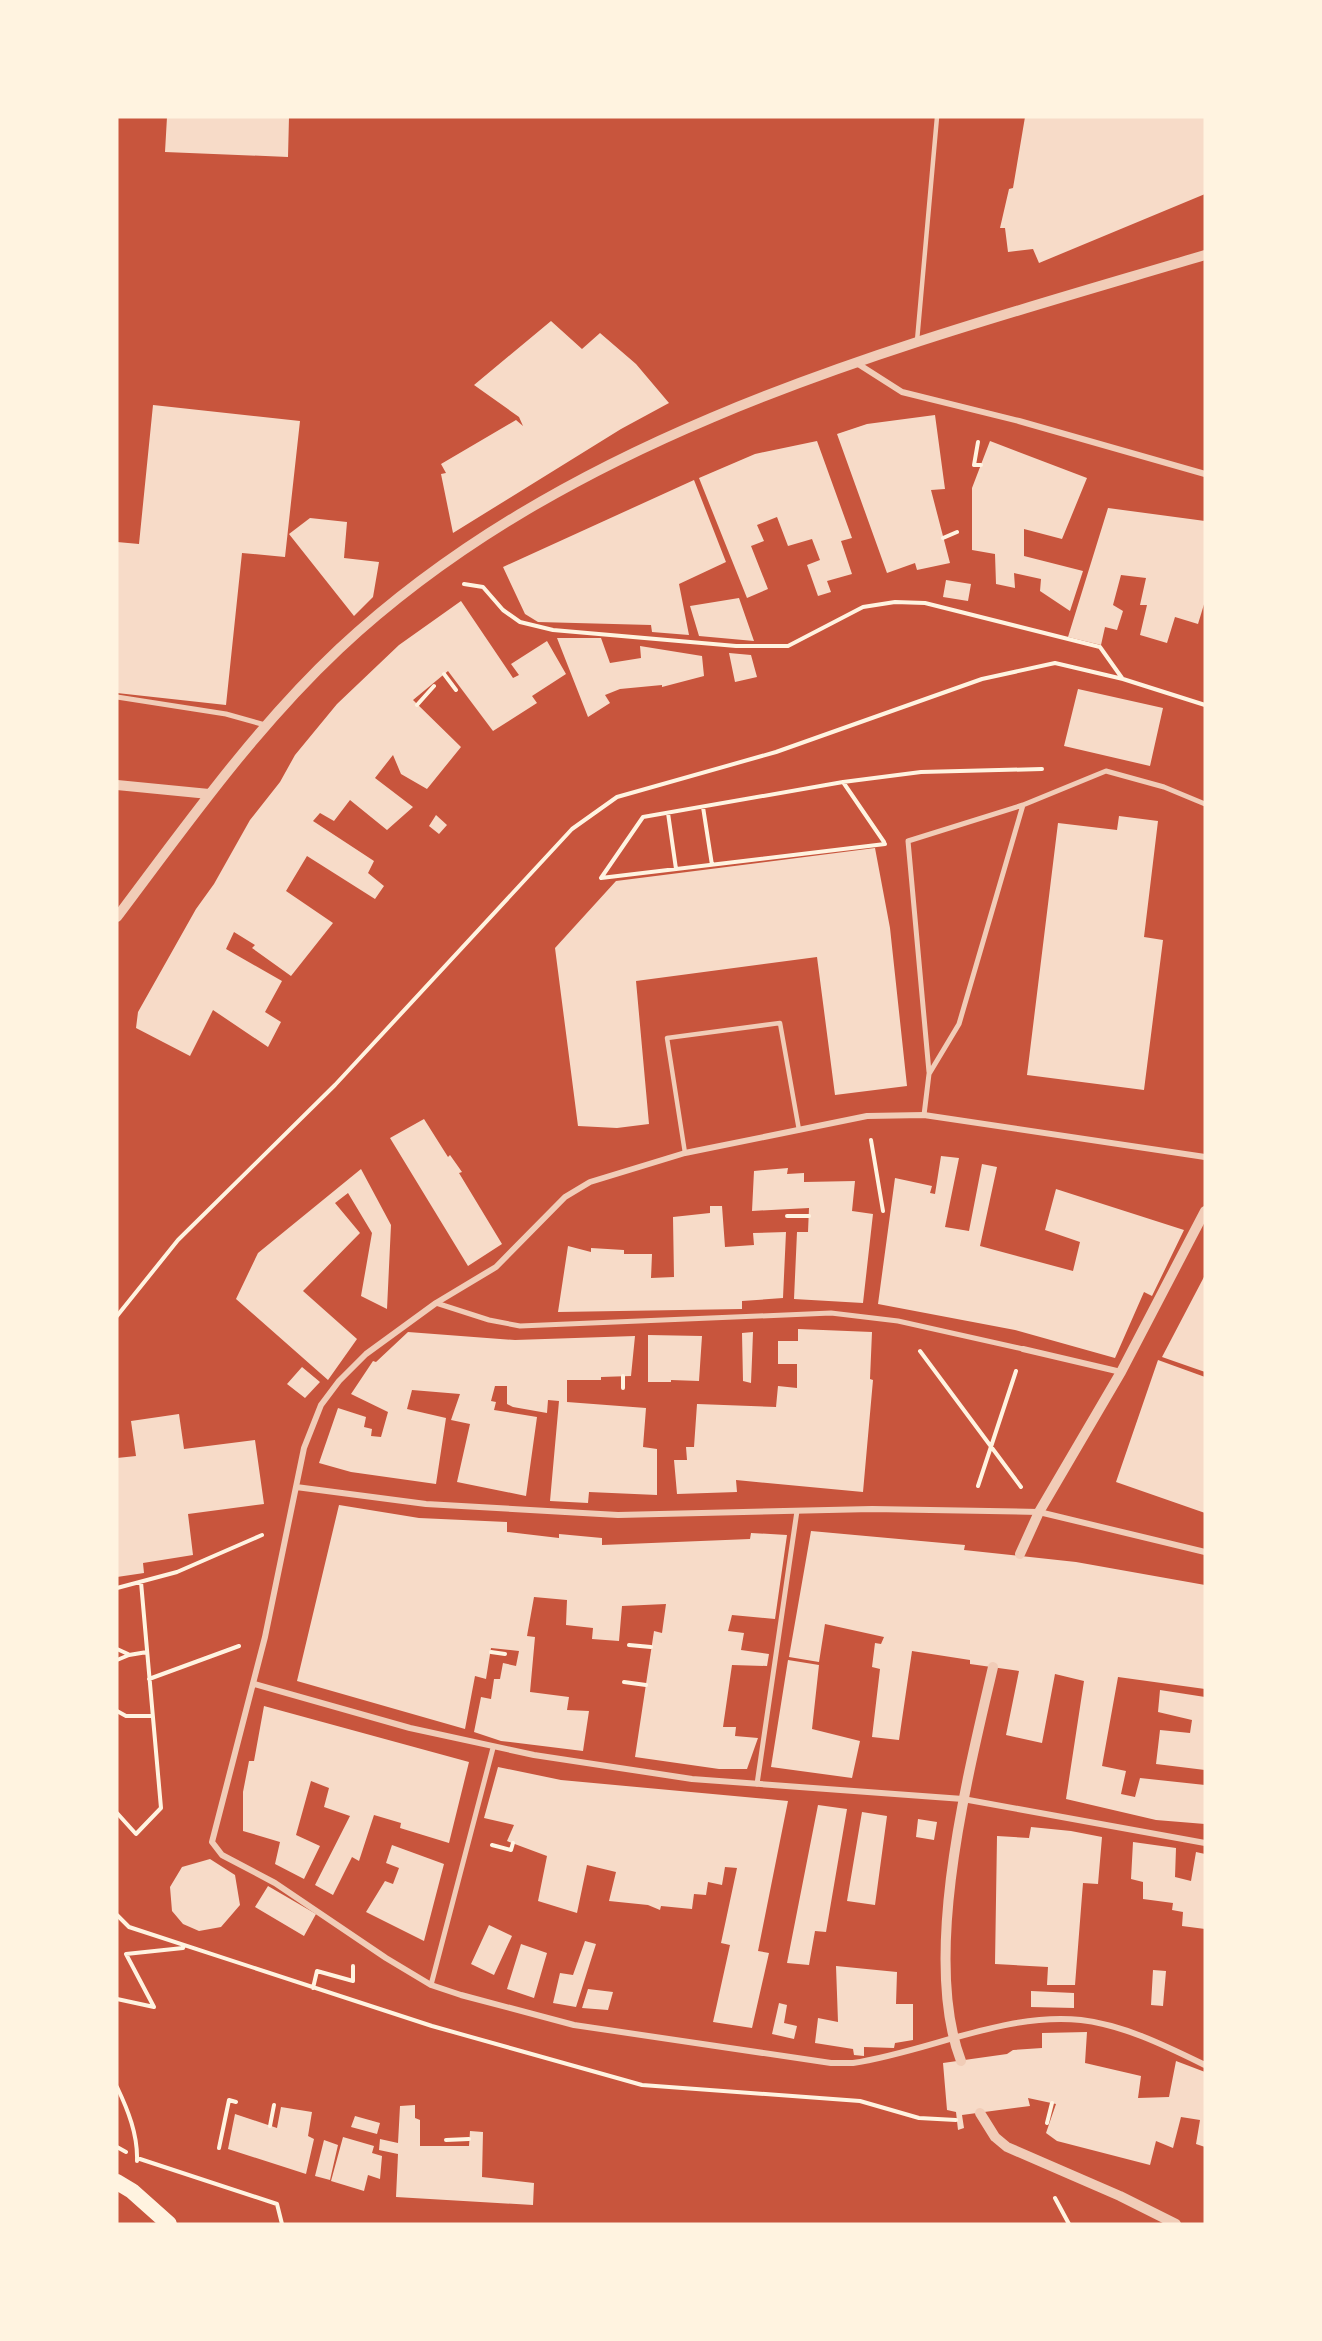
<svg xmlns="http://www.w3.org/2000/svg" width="1322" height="2341" viewBox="0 0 1322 2341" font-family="'Exo 2',sans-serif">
<rect width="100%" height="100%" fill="#c8553d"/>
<path fill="#f7dbc8" d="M167,117H289L288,157L165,152Z
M1025,117H1205V194L1039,263L1033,249L1008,252L1005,228H1000L1009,189L1013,188Z
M551,321L582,349L600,333L636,364L669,403L621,429L453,533L441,474L446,473L441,464L516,420L523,426L519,417L474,385Z
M153,405L300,421L285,557L242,553L226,705L117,693V542L139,544Z
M935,415L945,489L931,490L950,563L917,570L915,563L887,573L837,434L867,424Z
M817,441L852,538L841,541L852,574L827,581L831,592L818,596L807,565L820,560L812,539L788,546L777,517L757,525L764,541L751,546L768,589L747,598L699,478L755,454Z
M990,441L1087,478L1062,539L1024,529V556L1083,571L1070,611L1040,591L1041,579L1014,573L1015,588L996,584L995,554L972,550V488Z
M694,480L726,562L679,584L689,635L652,632L651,625L538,622L525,614L503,567Z
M1108,508L1205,521V601L1198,624L1175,617L1167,643L1140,635L1147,605H1140L1146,578L1121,575L1113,605L1123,611L1117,630L1105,627L1101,645L1068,637Z
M310,518L347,522L344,558L379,562L373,597L354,616L289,534Z
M946,580L971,584L968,601L943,597Z
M739,598L754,641L699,636L690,606Z
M461,601L513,678L519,675L511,664L547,641L566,674L532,696L537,703L493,731L448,671L413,700L461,747L427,789L401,774L393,755L375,778L413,807L387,830L350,800L334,821L320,813L313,821L374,861L368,873L384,886L375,899L307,856L286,891L333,923L291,976L252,948L255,945L234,932L226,949L282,981L265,1012L281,1022L268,1047L213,1010L190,1056L136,1028L138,1012L196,909L214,884L250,820L280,782L295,755L337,704L399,645Z
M557,638H601L610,663L641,658L640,646L702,656L704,676L662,687V685L620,689L605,695L610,703L588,717Z
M729,653L751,655L757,677L735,682Z
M1078,689L1163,708L1150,766L1064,746Z
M436,815L447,825L439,834L429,826Z
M1119,816L1158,821L1144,937L1163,940L1144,1090L1027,1075L1058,823L1117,830Z
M875,848L890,928L907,1086L835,1095L817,957L636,981L649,1124L617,1128L578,1126L555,948L616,881Z
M424,1119L448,1157L450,1155L462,1172L459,1173L502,1244L468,1266L390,1138Z
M941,1156L959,1158L945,1227L969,1231L982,1164L997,1167L980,1246L1073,1271L1080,1242L1045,1230L1056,1189L1184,1230L1152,1296L1144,1292L1115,1358L1015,1330L878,1304L895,1178L932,1186L930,1193L935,1194Z
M788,1168L787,1174L804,1173V1182L855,1181L852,1211L873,1214L863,1303L794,1299L797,1232H808L809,1208L752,1211L754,1171Z
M361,1169L391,1225L387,1309L361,1296L372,1233L348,1193L335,1203L360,1233L303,1291L357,1339L328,1380L236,1299L258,1253Z
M710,1206H722L725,1247L754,1245L753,1233L786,1232L783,1298L742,1301V1309L558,1312L568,1246L591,1252V1248L624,1250V1254H652L651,1278L674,1277L673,1217L710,1213Z
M1205,1275V1372L1162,1357Z
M798,1329L872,1332L870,1379L873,1380L863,1492L736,1480L737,1492L677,1494L674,1460H687L686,1447H694L697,1404L776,1407L778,1386L797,1388V1364H778V1341H798Z
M408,1332L515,1340L635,1336L631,1376L601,1377V1380H567V1402L646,1408L643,1447L657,1449V1495L589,1492L588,1503L550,1501L559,1401L548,1400L547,1413L513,1407L507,1404V1386H495L491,1401L496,1402L494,1410L537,1417L526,1496L457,1482L470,1424L451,1420L460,1394L412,1390L407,1409L446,1418L436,1484L351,1472L319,1463L338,1408L366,1417L364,1427L372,1429L371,1436L381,1437L388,1412L351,1394L373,1361L376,1362Z
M753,1332L752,1359L751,1383L743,1381L742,1333Z
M648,1335L702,1336L699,1381L671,1380V1382H648Z
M1158,1360L1205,1377V1513L1116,1482Z
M302,1367L320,1382L305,1398L287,1384Z
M179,1414L184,1449L255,1440L264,1504L188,1514L193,1555L143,1563L144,1573L117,1577V1458L136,1456L131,1421Z
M339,1505L419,1518L507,1522V1532L559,1538V1534L602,1538V1545L750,1539L751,1533L787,1535L775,1619L732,1615L728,1631L744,1633L741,1650L769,1654L767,1666L732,1665L723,1727H736L735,1736L758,1738L747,1769H719L635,1757L654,1631L662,1633L666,1604L622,1606L619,1641L592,1639L593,1628L566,1625L567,1600L534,1597L527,1636L535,1637L530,1692L569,1697L567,1710L589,1711L583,1751L501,1741L474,1732L481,1697L491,1699L494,1679H500L503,1663L516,1666L519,1651L491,1648L486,1679L475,1676L465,1729L297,1681Z
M811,1531L965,1545L964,1550L1076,1562L1205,1585V1689L1118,1677L1102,1766L1126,1771L1121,1794L1135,1797L1140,1778L1205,1785V1824L1156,1820L1066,1799L1084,1681L1055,1674L1042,1743L1006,1735L1019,1671L970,1664V1660L912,1651L899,1740L872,1737L880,1669L872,1667L875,1643L881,1644L884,1637L825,1624L819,1662L789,1657Z
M788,1660L819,1665L812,1729L860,1741L852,1778L771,1767Z
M1160,1690L1205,1697V1770L1156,1764L1160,1730L1190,1733L1192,1720L1158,1712Z
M264,1706L469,1762L449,1843L400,1828L401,1823L374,1815L359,1861L352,1857L333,1895L315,1885L350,1816L324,1807L329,1788L311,1781L296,1835L320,1846L304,1879L275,1864L280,1842L243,1831V1792L249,1761H254Z
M498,1767L561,1780L788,1801L758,1951L769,1953L752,2028L713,2022L730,1945L721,1943L737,1868L725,1867L722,1885L708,1882L706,1895L694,1894L692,1909L661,1906L660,1910L648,1905L609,1901L616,1872L587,1865L577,1913L538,1901L547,1856L507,1841L514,1825L484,1818Z
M818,1805L847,1809L826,1932L815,1931L809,1965L787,1963Z
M862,1812L887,1816L875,1905L847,1901Z
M918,1819L937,1822L934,1840L916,1837Z
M1031,1827L1071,1831L1102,1837L1098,1884L1083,1883L1075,1985H1047L1048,1967L995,1964L997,1836L1029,1838Z
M1133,1842L1176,1848L1175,1877L1191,1881L1196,1852L1205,1854V1929L1182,1926L1183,1912L1172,1910L1173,1903L1143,1899V1882L1131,1879Z
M392,1845L444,1864L424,1941L366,1912L385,1881L393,1884L399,1868L386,1863Z
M210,1859L235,1875L240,1905L221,1927L199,1931L183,1924L172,1911L170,1887L182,1867Z
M268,1886L316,1914L304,1936L255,1907Z
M489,1925L512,1936L494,1975L471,1964Z
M585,1941L596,1944L576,2007L553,2003L560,1973L573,1975Z
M521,1944L547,1953L534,1998L507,1989Z
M836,1966L897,1972L896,2004H913V2040L895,2043L894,2048L864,2047V2056L854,2055L853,2049L815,2043L818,2018L838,2022Z
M1153,1970L1166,1971L1163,2006L1151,2005Z
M588,1989L613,1992L608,2010L582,2008Z
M1031,1991L1074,1993V2008L1031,2007Z
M779,2003L787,2005L784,2023L797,2026L794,2039L772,2034Z
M1087,2032L1085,2063L1141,2076L1138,2098L1169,2097L1176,2061L1205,2072V2147L1196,2144L1200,2120L1181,2117L1173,2148L1156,2141L1150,2165L1057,2141L1046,2133L1056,2104L1028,2098L1030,2106L962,2115L964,2128L958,2130L956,2112L947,2110L943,2063L1007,2054L1013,2050L1042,2048V2033Z
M415,2105V2118L420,2120V2146H469L470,2131L483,2132L482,2177L534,2183L533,2205L396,2197L398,2154L379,2150L380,2139L398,2143L400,2106Z
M281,2107L312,2112L308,2136L314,2139L306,2174L228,2149L235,2114L277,2128Z
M355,2116L380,2123L377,2134L351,2127Z
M343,2137L374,2146L372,2153L382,2156L380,2179L368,2175L364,2191L331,2181Z
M324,2140L338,2145L330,2180L315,2176Z"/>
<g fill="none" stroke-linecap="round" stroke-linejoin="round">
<path stroke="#fff3e0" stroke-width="4" d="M978,442L974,465H981
M943,538L957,532
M464,584L483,587L503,610L520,622L553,630L736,646H788L863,607L895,602L925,603L1100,647L1122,678
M444,674L456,690
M417,705L434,686
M843,782L643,817L601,878L885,844
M703,807L712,865
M668,813L676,869
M884,842L843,782L921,772L1042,769
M871,1140L883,1211
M787,1216H809
M117,1316L178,1240L335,1085L572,829L617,797L776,752L982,679L1055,663L1123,679L1205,705
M920,1351L1021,1487
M623,1388V1376
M978,1486L1016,1371
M117,1588L177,1572L262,1535
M629,1645L651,1647
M117,1649L128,1654
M491,1652L505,1654
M117,1660L129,1655L147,1652
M149,1679L239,1646
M624,1682L646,1685
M117,1711L126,1716H153
M117,1813L136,1834L161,1808L141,1582
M492,1845L511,1850L513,1843
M117,1915L129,1927L432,2026L642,2085L860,2101L919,2118L956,2120
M313,1988L317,1971L353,1981V1966
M117,1999L154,2007L126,1954L183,1948
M117,2087C128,2110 138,2135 137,2161
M1047,2123L1052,2103
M270,2126L274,2105
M446,2140L469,2139
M117,2147L126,2152
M219,2148L229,2100L236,2102
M140,2159L277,2204L282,2224
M1055,2198L1069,2224"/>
<path stroke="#f1ccb7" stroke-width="4.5" d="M917,341L937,117
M685,1153L667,1038L780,1023L799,1130"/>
<path stroke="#f1ccb7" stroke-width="5" d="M117,697L226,714L265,725
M929,1072L908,841L1023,805
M924,1115L929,1074L959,1024L1023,805L1106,771L1164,787L1205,804
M436,1303L489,1320L520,1326L831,1313L898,1321L1023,1349
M757,1784L797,1511
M431,1985L493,1748"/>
<path stroke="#f1ccb7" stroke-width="6" d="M855,362L902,392L1019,421L1205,474
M1205,1157L924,1115L867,1116L685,1153L590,1182L565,1197L496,1267L436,1303L366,1354L339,1381L321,1405L304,1448L265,1637L212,1842L222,1855L275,1883L386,1958L431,1985L461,1995L574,2025L831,2063H853C927,2052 1005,2012 1081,2020C1124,2025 1166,2046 1205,2065
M1023,1349L1121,1372
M296,1487L426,1504L618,1515L872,1509L1039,1512L1205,1552
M254,1684L410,1728L534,1755L692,1779L963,1799L1205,1843"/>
<path stroke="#f1ccb7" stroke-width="10" d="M117,785L209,794
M117,917C187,824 254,729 339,649C576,428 903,345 1205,255
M1020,1554L1039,1512L1121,1372L1205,1211
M961,2061C921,1957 968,1775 993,1667
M980,2113L995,2137L1007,2147L1120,2196L1176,2224"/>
<path stroke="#fff3e0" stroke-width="16" d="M117,2182L132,2191L169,2224"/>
</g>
<rect width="1322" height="2341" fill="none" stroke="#fff3e0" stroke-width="237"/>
</svg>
